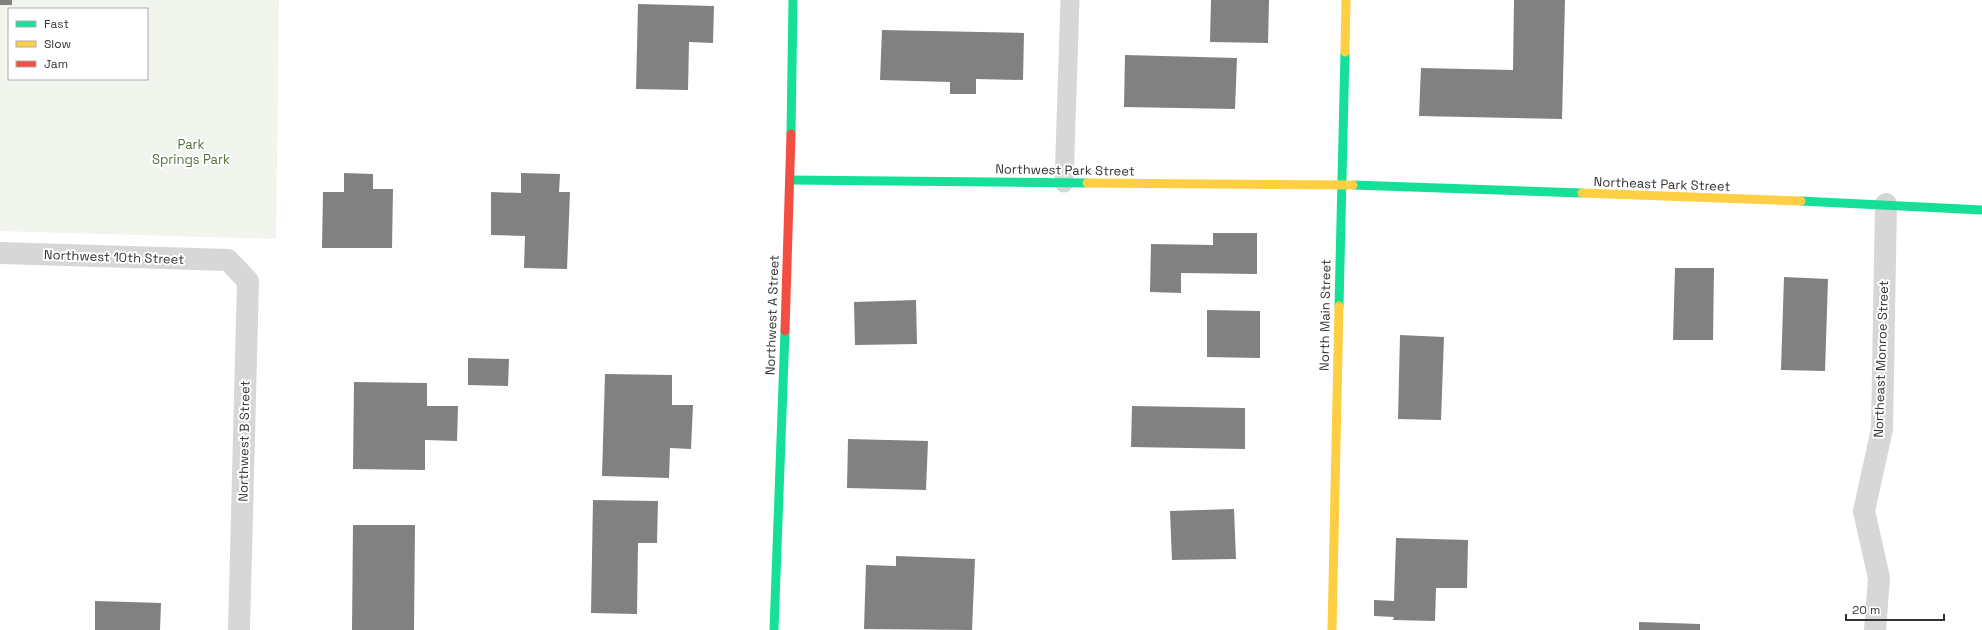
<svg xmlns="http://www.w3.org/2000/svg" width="1982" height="630" viewBox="0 0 1982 630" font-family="'Space Grotesk',sans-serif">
<rect width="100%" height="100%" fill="#fff"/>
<path fill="#f1f5ed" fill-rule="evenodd" d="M0,0H279L276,239L0,231ZM9,9H147V79H9Z"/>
<path fill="#818181" d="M0,0H12V5H0Z
M1211,0H1269L1268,43L1210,42Z
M1514,0H1565L1562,119L1419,116L1421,68L1513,70Z
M638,4L714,6L713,43L689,42L688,90L636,89Z
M882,30L1024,33L1023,80L976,79V94H950V82L880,80Z
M1125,55L1237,58L1235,109L1124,107Z
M344,173L373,174V189H393L392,248H322L323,192H344Z
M521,173L560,174L559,192H570L567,269L524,268L525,236L491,235V192L521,193Z
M1213,233H1257V274L1181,273V293L1150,292L1151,244L1213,245Z
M1675,268H1714L1713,340H1673Z
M1784,277L1828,279L1825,371L1781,370Z
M916,300L917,344L855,345L854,302Z
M1207,310L1260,311V358L1207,357Z
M1400,335L1444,337L1441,420L1398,419Z
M468,358L509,359L508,386L468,385Z
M605,374L672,375V405H693L691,449L670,448L669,478L602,476Z
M354,382L427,383V406H458L457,441L425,440V470L353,469Z
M1132,406L1245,408V449L1131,447Z
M848,439L928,441L926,490L847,488Z
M593,500L658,501L657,543H638L637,614L591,613Z
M1234,509L1236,559L1172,560L1170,511Z
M353,525H415L414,630H352Z
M1396,538L1468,540L1467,588H1436L1435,621L1393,620L1394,617L1374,616V600L1394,601Z
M896,556L975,559L972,630L864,629L866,565L896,566Z
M95,601L161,603L160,630H95Z
M1639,622L1700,624V630H1639Z"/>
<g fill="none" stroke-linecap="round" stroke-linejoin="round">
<path stroke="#d7d7d7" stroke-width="19" d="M1064,183L1070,0"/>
<path stroke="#d7d7d7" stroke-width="22" d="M0,253L228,260L248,281L239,630
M1875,630L1879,578L1864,511L1882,429L1886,204"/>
<path stroke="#16e098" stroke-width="9" d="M791,134L793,0
M790,180L1087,183
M1353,185L1582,193
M1801,201L1982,210
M1339,306L1345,52
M774,630L785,331"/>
<path stroke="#ffcf43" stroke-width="9" d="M1345,52L1346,0
M1087,183L1353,185
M1582,193L1801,201
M1332,630L1339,306"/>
<path stroke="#f24e42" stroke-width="9" d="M785,331L791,134"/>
</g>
<g text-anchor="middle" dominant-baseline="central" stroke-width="4" stroke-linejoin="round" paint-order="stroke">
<g font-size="13" fill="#56703f" stroke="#fff">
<text x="191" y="144">Park<tspan x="191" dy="15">Springs Park</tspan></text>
</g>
<g font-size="13" fill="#333" stroke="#fff">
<text transform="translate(1065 170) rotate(1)">Northwest Park Street</text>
<text transform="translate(1662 184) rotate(2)">Northeast Park Street</text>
<text transform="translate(114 257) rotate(2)">Northwest 10th Street</text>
<text transform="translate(772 315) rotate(-88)">Northwest A Street</text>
<text transform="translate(1325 315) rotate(-89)">North Main Street</text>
<text transform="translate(1881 359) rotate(-88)">Northeast Monroe Street</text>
<text transform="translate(244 441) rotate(-89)">Northwest B Street</text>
</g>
</g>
<rect x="8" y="8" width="140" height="72" fill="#ffffff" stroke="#adadad"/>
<rect x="16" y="21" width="20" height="6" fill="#16e098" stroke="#adadad"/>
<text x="44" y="28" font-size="12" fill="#333333">Fast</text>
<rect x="16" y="41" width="20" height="6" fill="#ffcf43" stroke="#adadad"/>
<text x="44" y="48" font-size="12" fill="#333333">Slow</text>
<rect x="16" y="61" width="20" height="6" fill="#f24e42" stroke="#adadad"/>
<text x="44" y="68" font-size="12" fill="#333333">Jam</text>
<path d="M1846 614v6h98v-6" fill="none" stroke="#333333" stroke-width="2"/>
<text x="1852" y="614" font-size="12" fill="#333333" stroke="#ffffff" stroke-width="3" paint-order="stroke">20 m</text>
</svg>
